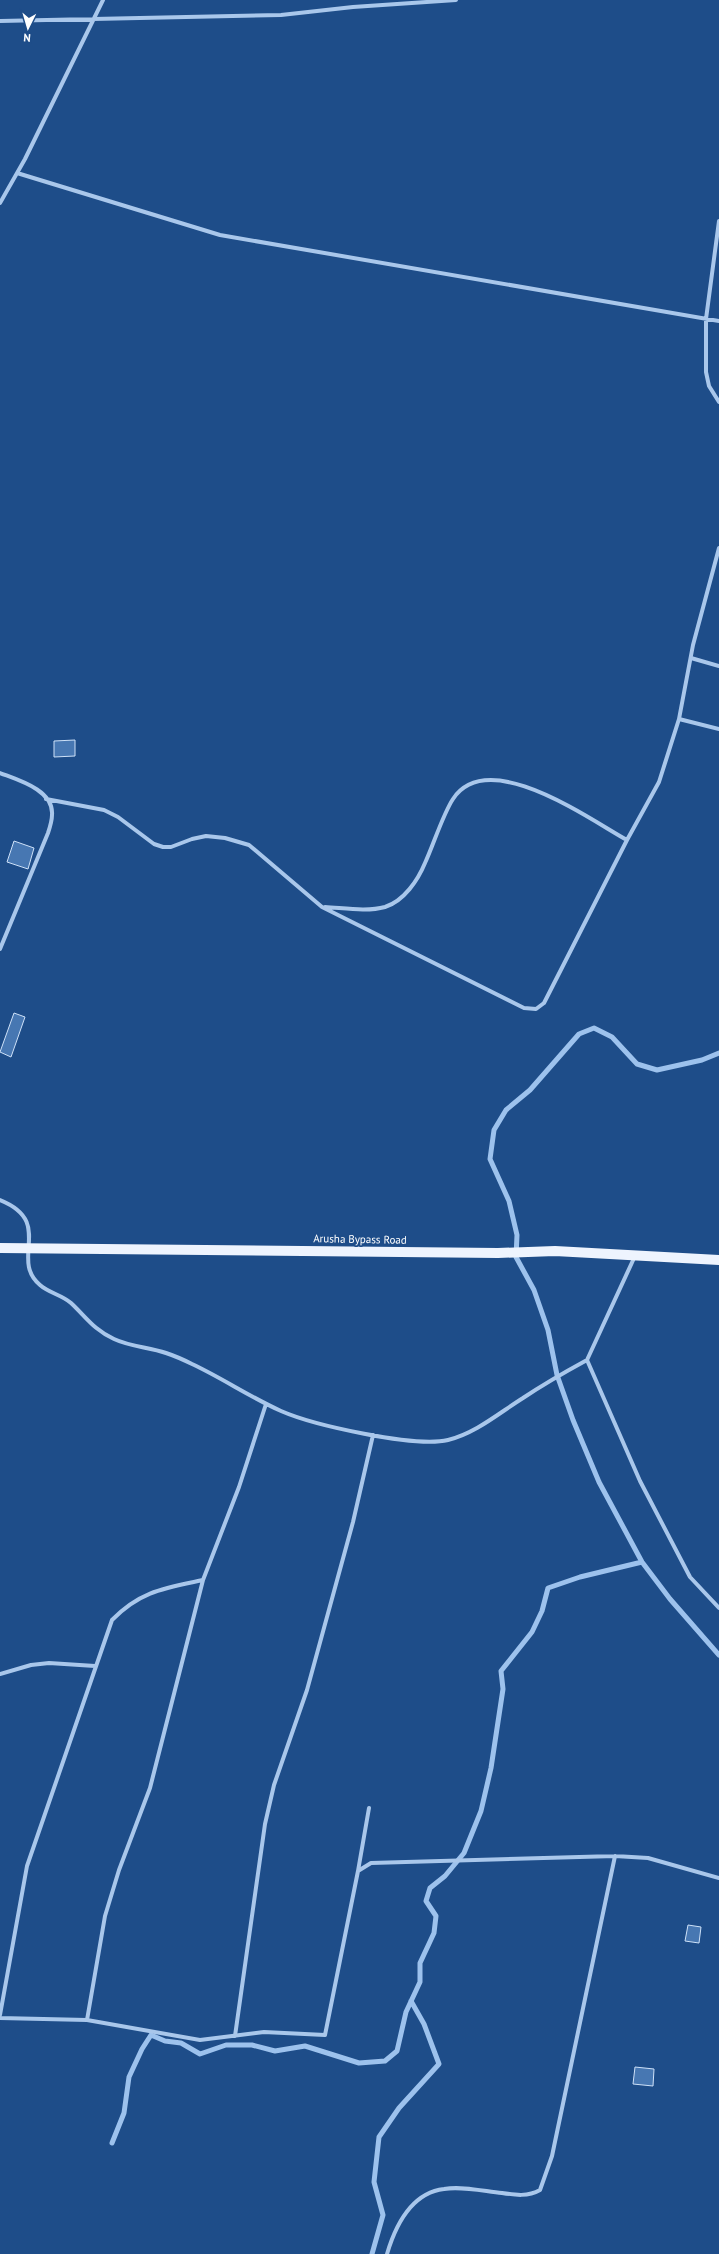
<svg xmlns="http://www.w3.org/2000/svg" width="719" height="2254" viewBox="0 0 719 2254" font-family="'PT Sans',sans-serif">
<rect width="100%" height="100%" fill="#1e4d89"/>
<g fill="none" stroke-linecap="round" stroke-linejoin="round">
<path stroke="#9dc2ed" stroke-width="5" d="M719,1053L702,1060L657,1070L637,1064L612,1037L594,1028L579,1034L530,1090L506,1110L494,1130L490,1159L509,1201L517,1235L516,1257L534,1290L548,1330L557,1375L573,1420L599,1482L642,1562L670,1599L719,1655
M112,2143L124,2113L129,2077L142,2049L151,2035L165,2041L181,2043L200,2054L226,2045H252L275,2051L305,2046L359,2063L385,2061L397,2051L406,2012L420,1982V1963L434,1933L436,1916L426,1901L430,1888L445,1876L464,1853L481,1811L491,1768L503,1689L501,1671L532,1632L542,1611L548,1588L580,1577L642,1562
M372,2254L383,2215L374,2182L379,2137L399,2108L439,2064L424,2024L411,2001"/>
</g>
<path fill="#4777b2" stroke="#cee1f8" d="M75,740V756L54,757V741Z
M14,841L34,848L28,869L7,862Z
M14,1013L25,1017L11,1057L0,1052Z
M688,1925L701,1927L699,1943L685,1941Z
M635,2067L654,2069L653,2086L633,2084Z"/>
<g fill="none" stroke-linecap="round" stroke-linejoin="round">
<path stroke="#a9c7eb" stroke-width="4" d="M0,21L281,15L353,7L456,0
M17,173L220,235L719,321
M0,203L25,159L103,0
M719,221L706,319V372L709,386L719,402
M691,658L719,666
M679,719L719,729
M0,773C18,780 54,790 52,815C52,821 50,827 48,833L0,949
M46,799L104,810L118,817L154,844L163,847H171L192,839L206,836L225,838L249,845L322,907L524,1008L536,1009L544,1003L627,840L659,782L679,719L693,645L719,548
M325,907C344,908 367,912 385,907C404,901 418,880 425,863C433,846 443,814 453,799C488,746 589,819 627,840
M0,1200C55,1222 9,1259 40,1285C49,1293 62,1295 71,1303C86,1317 94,1330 114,1339C131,1347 149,1347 166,1353C175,1356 184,1360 192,1364C222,1378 250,1397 281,1411C313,1425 415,1448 448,1440C476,1433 499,1413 523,1398C544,1384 565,1372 587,1360
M635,1256L587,1360L640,1481L690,1577L719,1608
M0,1674L31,1665L49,1663L95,1666
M358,1871L369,1808
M0,2015L27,1866L112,1620C140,1591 165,1588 203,1580
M0,2018L87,2020L200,2040L264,2032L325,2035L358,1871L371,1863L615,1856L648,1858L719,1878
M87,2020L105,1916L119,1870L150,1788L203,1580L239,1487L266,1404
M235,2036L265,1824L274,1785L307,1690L353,1522L373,1435
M387,2254C395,2227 411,2193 444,2189C462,2186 483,2191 502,2193C515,2195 528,2197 540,2190L552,2156L615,1856"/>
<path stroke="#eef4fe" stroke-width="10" d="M0,1248L498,1253L555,1251L719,1260"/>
</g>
<g text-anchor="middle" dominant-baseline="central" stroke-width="3.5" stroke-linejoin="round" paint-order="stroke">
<g font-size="11" fill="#fff" stroke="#1e4d89">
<text transform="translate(360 1239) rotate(1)">Arusha Bypass Road</text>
</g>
</g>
<g transform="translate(28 28) rotate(185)" stroke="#1e4d89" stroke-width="3" paint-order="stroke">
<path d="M0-3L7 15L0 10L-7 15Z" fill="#ffffff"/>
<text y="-6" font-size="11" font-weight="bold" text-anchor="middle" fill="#ffffff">N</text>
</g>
</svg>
